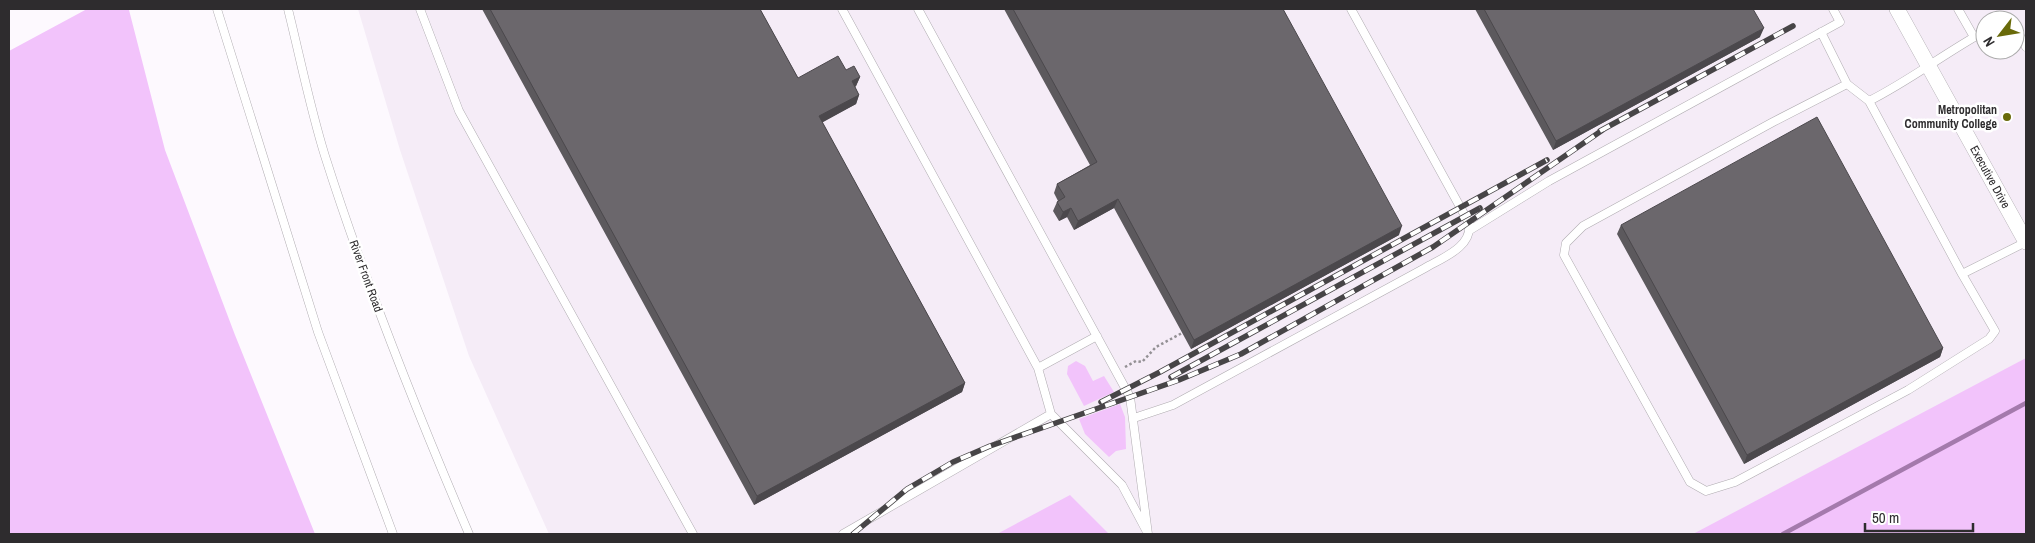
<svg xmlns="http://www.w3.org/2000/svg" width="2035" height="543" viewBox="0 0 2035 543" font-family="'Archivo Narrow',sans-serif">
<rect width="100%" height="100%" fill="#fdf9fe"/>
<path fill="#f5ecf7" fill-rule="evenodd" d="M358,9H2026V534H549L469,356L400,150ZM1985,20H2015V50H1985Z"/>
<path fill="#f2c3fb" d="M87,9L129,10L165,150L235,335L315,534H9V51Z
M2026,358V534H1693Z
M1076,361L1085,366L1093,381L1104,376L1114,392L1084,406L1067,374L1068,366Z
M1120,404L1125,417L1126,449L1116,451L1109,457L1085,434L1079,419Z
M1070,495L1109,534H997Z"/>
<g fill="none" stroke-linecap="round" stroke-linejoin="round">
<path stroke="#a47aac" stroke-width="4.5" d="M1783,534L2026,403"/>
<g stroke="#b0acb1" stroke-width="9">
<path id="lane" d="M217,9L318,332L393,534
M288,9C300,57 310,108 325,156C366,285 416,410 469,534
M420,9L459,111L693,534
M842,9L1038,368L1051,414
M918,9L1130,397L1148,534
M1958,9L1974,37
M2007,20H2011
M2015,27L2026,47
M1985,31C1945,53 1909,81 1869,101L1962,274L2026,242
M1821,32L1847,84L1869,101
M1847,84L1773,122L1583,226L1566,243L1564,255L1690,482L1706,491L1735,482L1908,390L1989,339L1995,331L1962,274
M1470,230L1549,181L1840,22L1833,9
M1038,368L1097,336
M1134,418L1173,405L1425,268C1442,258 1473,247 1469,223L1351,9
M843,534L1051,414L1122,485L1146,530"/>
</g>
<g stroke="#b0acb1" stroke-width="16">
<g id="street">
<path id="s1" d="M1897,9L2026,242"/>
</g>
</g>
<path stroke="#939094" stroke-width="2.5" stroke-dasharray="2.5 2.5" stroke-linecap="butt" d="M1125,367L1136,361L1142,362L1156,347L1182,333"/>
<use href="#lane" stroke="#fff" stroke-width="8"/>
<use href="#street" stroke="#fff" stroke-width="15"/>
<g stroke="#474547" stroke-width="5.5">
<path id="rail" d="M1600,131L1793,26
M1171,377L1480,208
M1101,402L1160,372L1547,160
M853,534L907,489L953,462L990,446L1179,380L1241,354L1433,247L1604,129"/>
</g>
<use href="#rail" stroke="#fff" stroke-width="4" stroke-dasharray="11" stroke-linecap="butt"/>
</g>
<path fill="#5c595d" d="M482,9H760L798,78L860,77L856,86L855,87L859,95L856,104L822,122L965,383L962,392L754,505Z
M1004,9H1283L1399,235L1191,349L1114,208L1074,230L1067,217L1059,221L1053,211L1057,202L1058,201L1054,193L1057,184L1090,165Z
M1475,9H1753L1760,37L1553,150Z
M1621,225L1943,348L1940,357L1744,464L1617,234Z"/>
<path fill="#4b484c" d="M1764,28L1760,37L1553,150L1556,141Z
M860,77L856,86L848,90L852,81Z
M859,95L856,104L816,126L819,116Z
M1118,199L1114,208L1074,230L1078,221Z
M1071,208L1067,217L1059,221L1063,212Z
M1402,226L1399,235L1191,349L1194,340Z
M1943,348L1940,357L1744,464L1747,455Z
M965,383L962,392L754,505L757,496Z"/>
<path fill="#6b676c" stroke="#4b484c" d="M490,9H760L798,78L838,56L846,70L854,66L860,77L852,81L859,95L819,116L965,383L757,496Z
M1013,9H1283L1402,226L1194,340L1118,199L1078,221L1071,208L1063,212L1057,202L1065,197L1057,184L1097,162Z
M1484,9H1753L1764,28L1556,141Z
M1817,117L1943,348L1747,455L1621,225Z"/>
<circle fill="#696a0a" stroke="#fff" stroke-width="2" cx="2007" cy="117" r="5"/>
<g text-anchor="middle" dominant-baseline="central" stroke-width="5" stroke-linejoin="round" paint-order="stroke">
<g font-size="12" font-weight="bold" fill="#2e2c2e" stroke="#fff" text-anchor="end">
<text x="1997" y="110">Metropolitan<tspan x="1997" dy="14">Community College</tspan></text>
</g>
<g font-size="12" fill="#2e2c2e" stroke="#fff">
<text stroke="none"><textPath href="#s1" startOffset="192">Executive Drive</textPath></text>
<text transform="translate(366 276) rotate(70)">River Front Road</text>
</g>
</g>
<rect width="2035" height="543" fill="none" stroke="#2e2c2e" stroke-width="20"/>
<g transform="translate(2000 35) rotate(239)"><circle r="24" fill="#ffffff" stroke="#ababab"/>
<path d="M0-4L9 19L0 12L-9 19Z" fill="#696a0a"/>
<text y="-8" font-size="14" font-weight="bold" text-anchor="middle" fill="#2e2c2e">N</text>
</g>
<path d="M1865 523v8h108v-8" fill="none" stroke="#2e2c2e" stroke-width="2.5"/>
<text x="1872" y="523" font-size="15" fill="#2e2c2e" stroke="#ffffff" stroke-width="4" paint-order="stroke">50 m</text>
</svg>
